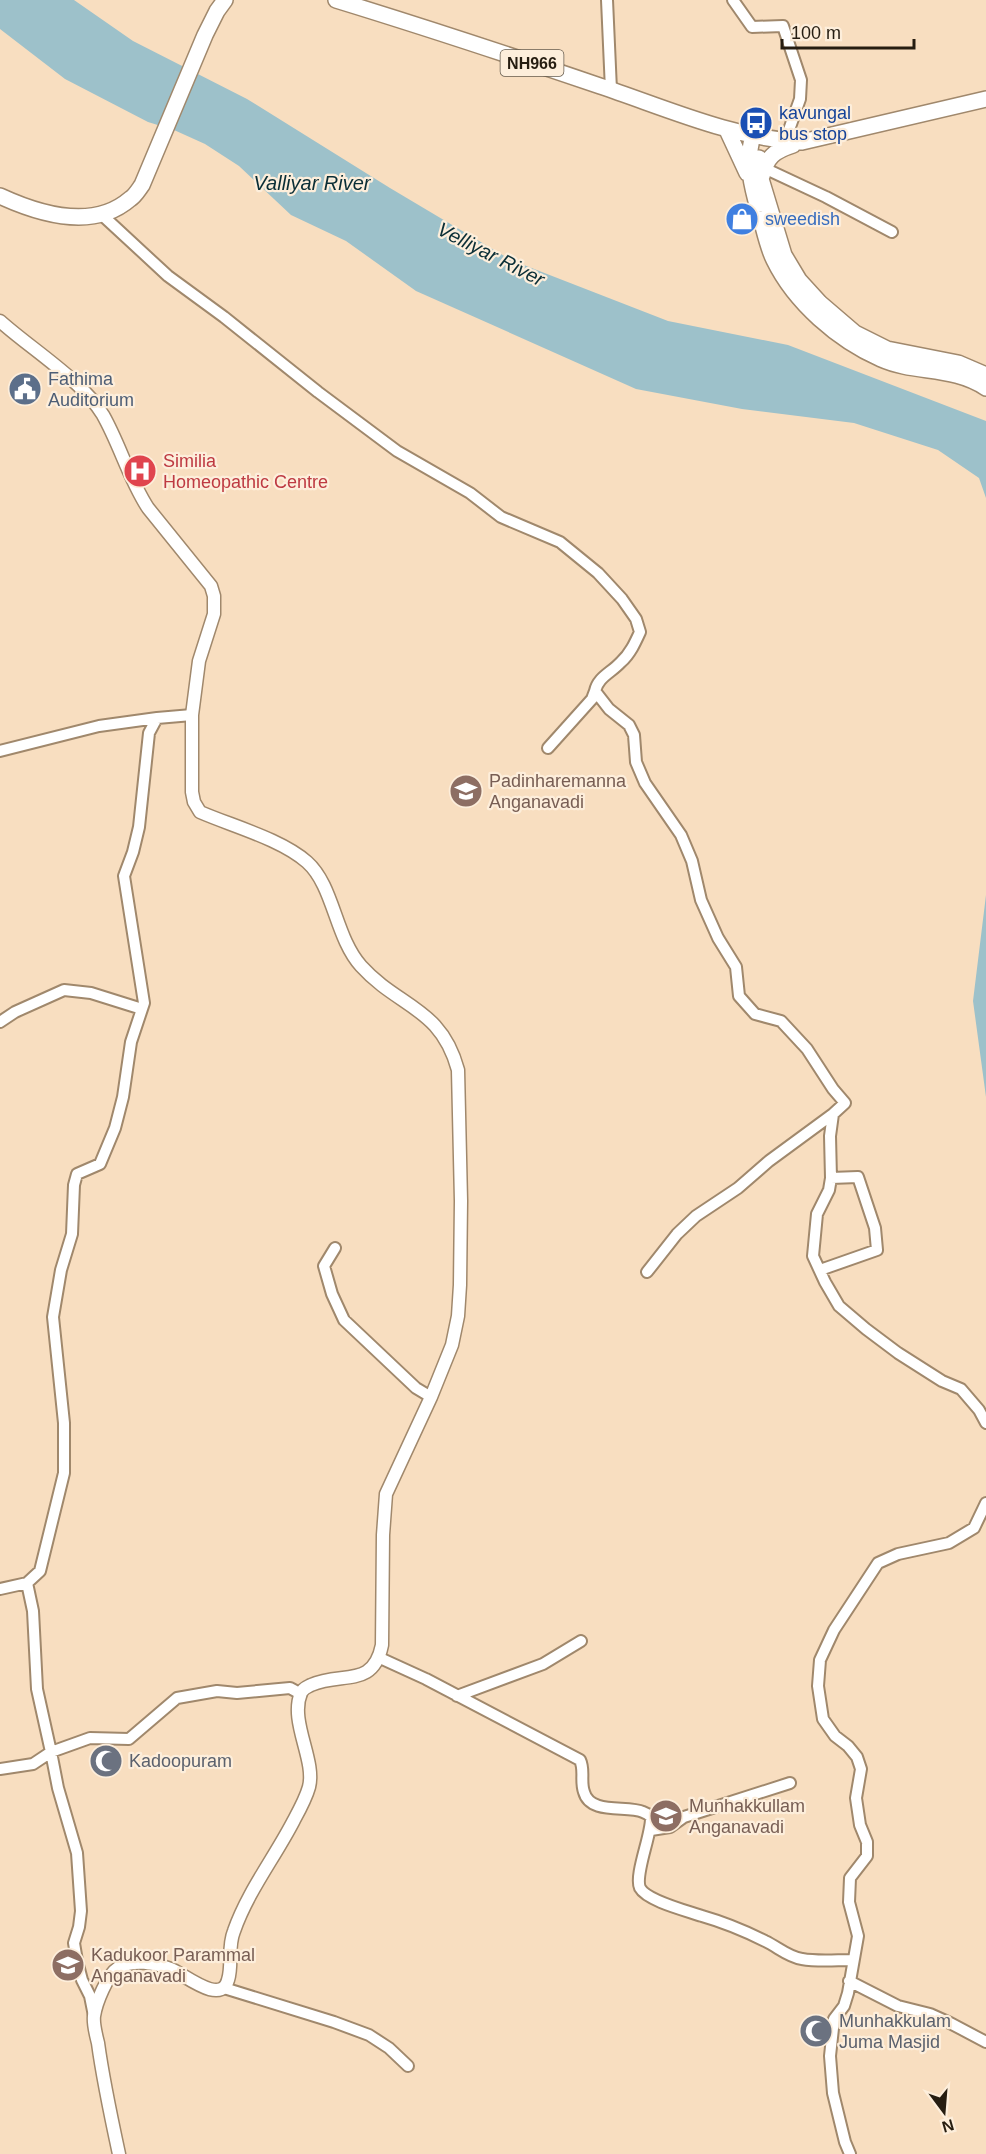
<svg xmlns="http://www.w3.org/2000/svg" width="986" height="2154" viewBox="0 0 986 2154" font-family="Helvetica,sans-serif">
<rect width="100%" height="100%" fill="#f8dec0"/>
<path fill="#9dc1ca" d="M0,0H74L133,41L247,99L390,188L511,260L668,321L788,345L986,421V498L979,478L938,450L854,423L742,409L636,389L416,291L346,241L291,215L239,166L205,144L174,130L148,122L65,79L0,29Z
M986,895V1097L973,1001Z"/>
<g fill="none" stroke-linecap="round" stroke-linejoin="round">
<g stroke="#a0886c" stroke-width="14">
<path id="minor" d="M607,0L611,90
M733,0L752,27L783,26L801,80L800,99L785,141
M764,168L826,197L892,232
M101,214L168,276L224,317L318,392L397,451L470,493L501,517L560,542L598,573L622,599L636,619L640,632C635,643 630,654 621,662C611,673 598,677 595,691L609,709L629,725L634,735L636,762L645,783L681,835L692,861L701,900L718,938L736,967L739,996L755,1014L781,1021L807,1049L833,1089L845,1103L833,1114L830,1136L831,1178L829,1190L817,1214L813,1256L825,1282L839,1306L866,1329L898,1353L942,1381L961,1389L979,1410L986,1423
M548,748L592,699L595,691
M0,751L99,726L157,718
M0,1022L15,1012L64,990L91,993L142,1009
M335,1248L324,1266L332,1294L344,1320L416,1388L431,1397
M820,1270L877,1250L875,1228L858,1177L831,1178
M647,1272L677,1234L696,1216L738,1188L769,1161L833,1114
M27,1583L33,1611L37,1689L51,1752L90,1738L129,1739L177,1698L217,1691L237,1693L290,1688L301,1694
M0,1589L27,1583L40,1571L64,1473V1423L53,1317L61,1270L72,1234L74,1185L77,1174L100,1164L115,1128L123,1097L131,1042L144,1003L124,876L133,852L139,827L149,733L157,718L192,715
M380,1658L426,1679L580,1760C585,1770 580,1781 584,1792C590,1815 627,1805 643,1812C646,1813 649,1815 651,1817C652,1834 634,1875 640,1888C647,1901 688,1911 702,1916C723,1922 745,1931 765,1941C778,1947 788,1957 802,1959C818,1962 836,1960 852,1960
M457,1696L543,1664L581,1641
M0,1769L33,1764L51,1752L58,1788L77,1853L81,1911L79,1927L74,1943L77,1961L82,1980L90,1996L94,2016
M651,1830L670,1827L684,1817L790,1783
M849,1981L898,2006L930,2014L950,2023L986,2042
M224,1988L334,2022L369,2035L389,2048L408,2066
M850,2154L845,2142L833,2093L830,2056L834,2019L844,2006L848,1993L858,1936L849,1902L850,1878L867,1856V1842L860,1825L856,1798L861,1769L857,1757L848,1746L835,1736L823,1719L818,1686L820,1660L834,1630L878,1563L898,1554L949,1543L974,1528L986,1503"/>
</g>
<g stroke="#a0886c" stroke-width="15">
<path id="major" d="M0,321C31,349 82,380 103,415C120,445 129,479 148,508L211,586L214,596V614L199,661L192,715V792L194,802L200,812C232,826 281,839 307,862C334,886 335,937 361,966C399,1008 441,1007 458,1070L461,1201L460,1285L458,1316L452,1345L431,1397L386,1494L383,1535L382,1645C373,1689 342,1671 311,1685C307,1687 303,1688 301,1693C289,1721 316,1760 309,1787C306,1798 300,1809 294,1820C275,1857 248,1891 234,1931C227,1948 233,1965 228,1980C221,2006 184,1974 171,1969C155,1963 133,1959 118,1968C107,1975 96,2003 94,2016C93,2024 96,2035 98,2043C103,2080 111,2117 119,2154"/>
</g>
<g stroke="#a0886c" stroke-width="18">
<path id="highway" d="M336,0C424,27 512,56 600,86C666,108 732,138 802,142L986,99
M727,130L747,173
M753,136C745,161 752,187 759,212C764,228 767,246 774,260C795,303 838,340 881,359C915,374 953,366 986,388
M759,158L761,179L784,255L799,280L820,303L855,333L887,349L958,363L986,375
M762,176C767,157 774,151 793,145
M0,196C39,214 93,231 130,199C135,196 139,189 142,185L205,35L217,11L225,0"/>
</g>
<use href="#minor" stroke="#fff" stroke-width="10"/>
<use href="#major" stroke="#fff" stroke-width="12"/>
<use href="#highway" stroke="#fff" stroke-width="15"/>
</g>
<defs>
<g id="bus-disc" transform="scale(1.725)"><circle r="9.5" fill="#1a4fb4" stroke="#fdeedb"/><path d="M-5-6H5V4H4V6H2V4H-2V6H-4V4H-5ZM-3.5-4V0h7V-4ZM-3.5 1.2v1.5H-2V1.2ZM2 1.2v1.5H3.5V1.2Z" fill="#fff"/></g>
<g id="shop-disc" transform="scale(1.725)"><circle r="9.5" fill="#3f7fe0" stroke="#fdeedb"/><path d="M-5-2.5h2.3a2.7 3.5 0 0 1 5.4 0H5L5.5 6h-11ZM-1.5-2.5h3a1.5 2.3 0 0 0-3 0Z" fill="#fff"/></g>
<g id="civic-disc" transform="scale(1.725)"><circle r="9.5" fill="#5c6f8a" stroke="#fdeedb"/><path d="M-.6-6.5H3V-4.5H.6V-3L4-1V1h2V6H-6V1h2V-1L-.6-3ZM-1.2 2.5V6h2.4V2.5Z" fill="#fff"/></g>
<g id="hospital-disc" transform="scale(1.725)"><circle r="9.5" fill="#e0444e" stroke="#fdeedb"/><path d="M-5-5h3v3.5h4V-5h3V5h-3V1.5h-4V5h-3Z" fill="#fff"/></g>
<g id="school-disc" transform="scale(1.725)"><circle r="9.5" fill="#8d6e63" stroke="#fdeedb"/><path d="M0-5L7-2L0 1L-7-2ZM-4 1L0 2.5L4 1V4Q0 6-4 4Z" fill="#fff"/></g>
<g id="mosque-disc" transform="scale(1.725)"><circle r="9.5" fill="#6b7280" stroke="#fdeedb"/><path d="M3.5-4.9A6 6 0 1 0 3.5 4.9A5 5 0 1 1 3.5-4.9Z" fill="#fff"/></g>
</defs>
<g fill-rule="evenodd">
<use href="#bus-disc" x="756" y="123"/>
<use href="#shop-disc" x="742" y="219"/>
<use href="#civic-disc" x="25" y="389"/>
<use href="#hospital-disc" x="140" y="471"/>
<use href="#school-disc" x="466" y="791"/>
<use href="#mosque-disc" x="106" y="1761"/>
<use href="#school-disc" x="666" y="1816"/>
<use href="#school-disc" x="68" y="1965"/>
<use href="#mosque-disc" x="816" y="2031"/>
</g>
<g text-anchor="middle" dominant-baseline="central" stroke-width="4.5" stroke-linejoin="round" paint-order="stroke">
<rect fill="#fdeedb" stroke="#665c4e" stroke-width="1.5" x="500.5" y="50" width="63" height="26" rx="4.5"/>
<g font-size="16" font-weight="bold" fill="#261d11">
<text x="532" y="63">NH966</text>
</g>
<g font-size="18" fill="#164399" stroke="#fdeedb" text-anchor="start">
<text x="779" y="113">kavungal<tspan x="779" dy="21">bus stop</tspan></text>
</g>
<g font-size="18" fill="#366cbe" stroke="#fdeedb" text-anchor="start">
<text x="765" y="219">sweedish</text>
</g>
<g font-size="18" fill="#4e5e75" stroke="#fdeedb" text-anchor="start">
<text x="48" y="379">Fathima<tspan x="48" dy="21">Auditorium</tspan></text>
</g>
<g font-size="18" fill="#be3a42" stroke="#fdeedb" text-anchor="start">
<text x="163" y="461">Similia<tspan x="163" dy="21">Homeopathic Centre</tspan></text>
</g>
<g font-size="18" fill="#785e54" stroke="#fdeedb" text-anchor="start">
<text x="489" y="781">Padinharemanna<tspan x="489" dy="21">Anganavadi</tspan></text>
<text x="689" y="1806">Munhakkullam<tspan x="689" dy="21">Anganavadi</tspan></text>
<text x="91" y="1955">Kadukoor Parammal<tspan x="91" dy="21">Anganavadi</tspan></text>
</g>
<g font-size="18" fill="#5b616d" stroke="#fdeedb" text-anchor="start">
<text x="129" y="1761">Kadoopuram</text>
<text x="839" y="2021">Munhakkulam<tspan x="839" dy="21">Juma Masjid</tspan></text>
</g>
<g font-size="20" font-style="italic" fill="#0a2e36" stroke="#fdeedb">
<text x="312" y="183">Valliyar River</text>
<text transform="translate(491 254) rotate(27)">Velliyar River</text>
</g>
</g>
<g transform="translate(944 2112) rotate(164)" stroke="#fdeedb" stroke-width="4.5" paint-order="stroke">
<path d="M0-4.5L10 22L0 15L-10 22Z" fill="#261d11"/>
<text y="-9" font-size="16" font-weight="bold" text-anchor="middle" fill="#261d11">N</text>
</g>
<path d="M782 39v9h132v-9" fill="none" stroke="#261d11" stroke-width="3"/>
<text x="791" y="39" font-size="18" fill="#261d11" stroke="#fdeedb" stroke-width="4.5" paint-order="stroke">100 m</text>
</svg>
